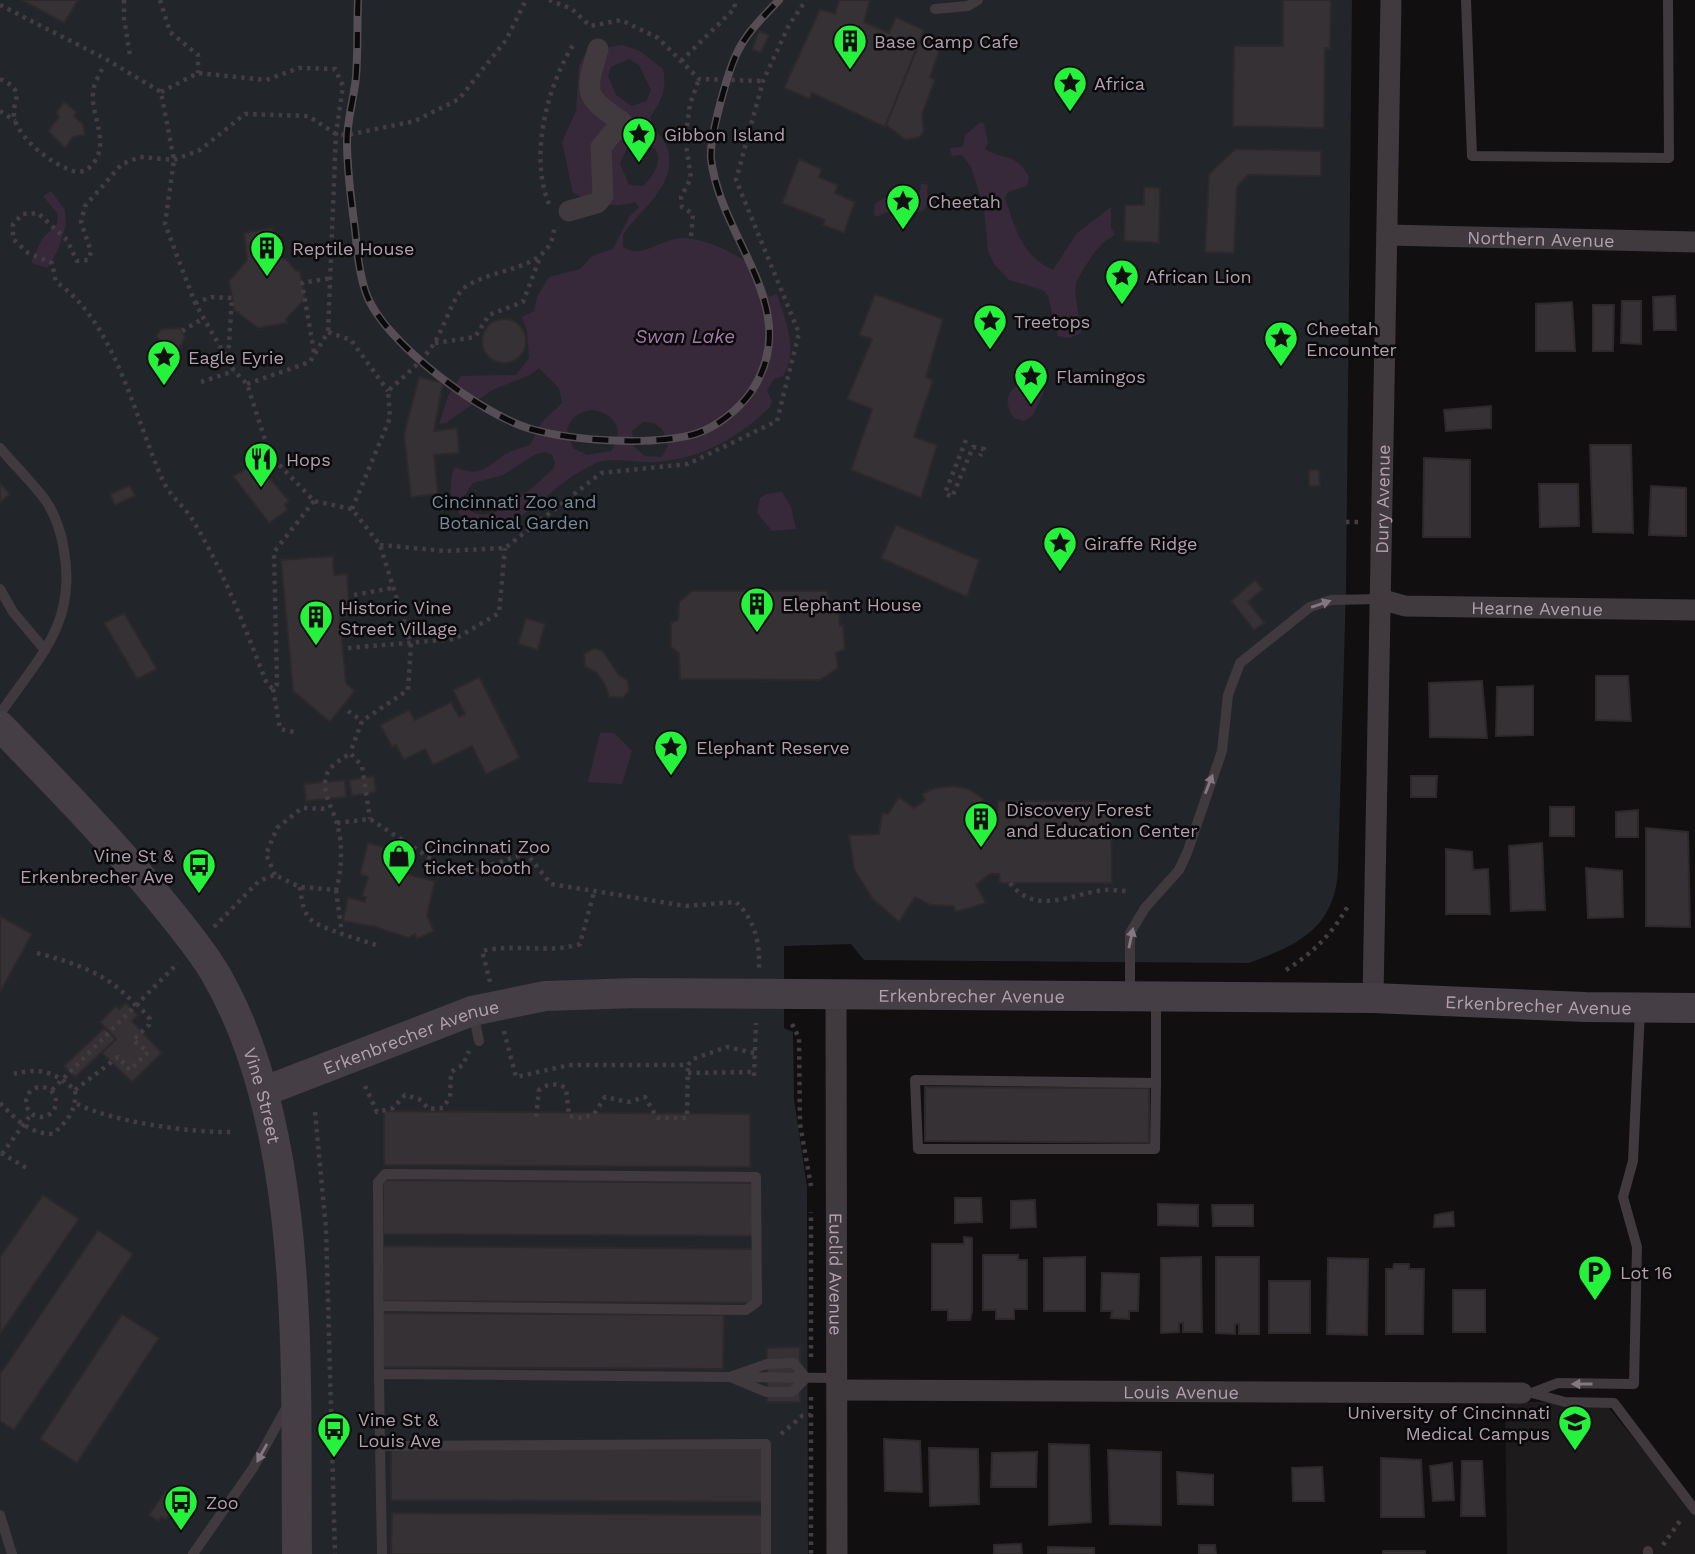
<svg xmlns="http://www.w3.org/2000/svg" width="1695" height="1554" viewBox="0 0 1695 1554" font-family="'Work Sans',sans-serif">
<rect width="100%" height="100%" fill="#110f10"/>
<path fill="#1d1b1c" d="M1505,1402H1604L1695,1513V1554H1507Z"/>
<path fill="#22262b" d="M0,0H1352L1346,588L1338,870C1335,928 1298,945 1249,963L864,960L851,944L784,946V1028L793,1032L794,1099L807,1187L808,1554H0Z"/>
<path fill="#372939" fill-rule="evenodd" d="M622,45L640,51L663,69C667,90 662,100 650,117C652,130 664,137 668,150C677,186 640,209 623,235V247C643,260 662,237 685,238C711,240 734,254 756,267L769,297L777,294C785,320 799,350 783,376L774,379L767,390L772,401L770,407C736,440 695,462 647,462C632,462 607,457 594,464C549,484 528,527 476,533C454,508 445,501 454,467C482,477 482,470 504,455C512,450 522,448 530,445L541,423L562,403L559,388L539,368L530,375L492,390L446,423L439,424L448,396L461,376L516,375L529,358L527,331L522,317L534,311L537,297L549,277L580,269L592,256L613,249L629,217L639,207L635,202C612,209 595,204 573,193L562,142L576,111L579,66L584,56L593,50ZM629,59L639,65L651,90L646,101L632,106L616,95L608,76L611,67ZM640,142C669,147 658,173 643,186L629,185L620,163L629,145ZM594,410C617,415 625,431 611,451L587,455L573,448L567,429C572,415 581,411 594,410ZM643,422C660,422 665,430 668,446L662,457L645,456L634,447L632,431ZM545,452L552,455L555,463L553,469C534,486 480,541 462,499L473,483L503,475L536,454Z
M981,122L984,124L988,143L985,149C1002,161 1014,150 1029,177L1027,186L1008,192L1005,198C1016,230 1021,255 1053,270L1077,233L1111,207V227L1115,235L1105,241L1093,254L1077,280L1075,290L1081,333L1070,338L1058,336L1048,296L1043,290L1009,280L994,264L988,251L984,208L971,167L962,155L952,156L950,148L963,147L965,135Z
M921,183L928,185C925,195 932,200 923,211L912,213L906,208H897L876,217L874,214L875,204C889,193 903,192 920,192Z
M51,191L65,210L66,225L57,252L47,268L32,263V260L42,239L57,224L58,214L43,196Z
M1035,380L1044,391L1033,415L1024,421L1014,418C999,398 1012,382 1035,380Z
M782,492L791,507L796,529L772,531L757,513L760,498L766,494Z
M600,733H614L632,751L622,784L588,782Z"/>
<path fill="#363134" stroke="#2d292b" stroke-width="2" d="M22,0H78L64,23Z
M839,0H870L864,22L889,33L896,17L924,30L885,127L812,93L810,99L784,88L820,9L835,14Z
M1283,0H1331L1330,49L1325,48L1324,128L1233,126L1234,46H1283Z
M759,31L769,35L761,53L752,49Z
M920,41L940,49L930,77L935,80L922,114L924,130L920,137L906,140L886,125Z
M64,102L77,112L74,116L83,124L85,135L73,137L65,148L48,131L59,117L56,113Z
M1235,149L1321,151V176L1248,175L1237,187L1234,253L1205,252L1209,174Z
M799,159L822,169L819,177L838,185L835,193L855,202L844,233L823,225L825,220L782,203Z
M1144,187L1160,188L1159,243L1124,241L1125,205H1144Z
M272,228L277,256L287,260L296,271H300L305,299L286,319L287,323L258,328L234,310L229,281L247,260L244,233Z
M875,294L943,319L926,377L933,380L914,437L937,445L921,498L851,470L872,409L847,399L872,339L859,335Z
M1675,296L1676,330H1654L1653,297Z
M1622,301H1641V344L1621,343Z
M1572,302L1575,351H1536V304Z
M1593,305H1614L1613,351H1593Z
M482 341a22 22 0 1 1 44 0a22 22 0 1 1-44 0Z
M180,328L185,337L176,356H171L156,336L161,329Z
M419,377L443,383L434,431L457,428L459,453L434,455L438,494L411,497L404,434Z
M1491,406V428L1446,431L1444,410Z
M1590,445H1631L1633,533L1593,532Z
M1424,458L1470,460V537H1423Z
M257,463L289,501L285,504L288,510L269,523L233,476Z
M1309,470H1319L1320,486H1309Z
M0,483L10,494L0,503Z
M1539,484H1578L1579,526L1540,527Z
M130,485L135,496L115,505L110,494Z
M1651,486L1686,488V536L1649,535Z
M896,525L979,560L967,597L881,558Z
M333,556L334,575L347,574L350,616L340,617L346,683L355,691L330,722L293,691L281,560Z
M1255,580L1263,589L1248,602L1265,623L1254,630L1231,601Z
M692,591H827L830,603H838L840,626L843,625L845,649L836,653L838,668L820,680L680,679L679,653L671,647V623L678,620L679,602Z
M124,613L157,669L137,679L104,623Z
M526,618L545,624L538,650L518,644Z
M594,648L603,651L619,675L628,681L629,691L623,698L609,697L604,683L596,672L585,667L584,654Z
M1596,676H1628L1631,721L1596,720Z
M479,677L520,758L486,774L472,746L433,765L425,749L404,760L396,745L392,747L380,725L409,710L415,720L451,702L459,717L465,714L453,690Z
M1482,681L1487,738L1430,737L1429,683Z
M1533,686V735L1496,736L1497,687Z
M374,776L376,792L352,796L349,780Z
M1411,776H1437L1436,797H1411Z
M345,780L346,797L306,801L304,784Z
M954,786L969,789L984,799L981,803L990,820L997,817L998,801H1111L1112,883H1000L999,874H990L976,885L986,903L955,912L954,906L930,905L915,897L899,922L872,898L854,869L849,835L879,834L882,813L888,814L899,797L914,808L925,800L922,794L935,788Z
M1550,807H1574V836H1550Z
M1638,810V837H1616V812Z
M1646,828L1688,832L1690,927L1646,926Z
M368,843L409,854L405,874L435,881L427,915L434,931L417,939L415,934L408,938L376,927L343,921L348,897L365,902L366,897L362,896L368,877L360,874Z
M1542,843L1545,910L1511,911L1509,846Z
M1446,849L1472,852L1473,870L1488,869L1490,914H1446Z
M1586,868L1622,871L1623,917L1588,918Z
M0,916L32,934L0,992Z
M126,1003L138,1015L132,1021L162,1053L132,1082L102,1053L116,1039L100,1022L116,1006L119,1009Z
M104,1028L116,1039L75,1077L64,1066Z
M925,1087L1149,1088V1143L925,1141Z
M384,1111L750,1114V1167L384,1165Z
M383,1180L759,1183L758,1236L383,1234Z
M43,1195L79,1219L0,1334V1257Z
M955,1198H981L982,1222L955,1223Z
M1035,1200L1036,1227L1011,1228V1201Z
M1158,1204L1198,1205V1226L1158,1225Z
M1212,1205H1253V1226H1213Z
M1453,1212L1454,1226L1434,1227L1435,1215Z
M98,1230L133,1254L14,1430L0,1421V1374Z
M964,1237L972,1238V1311L970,1320H948V1310H932V1244H964Z
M383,1246L758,1249V1303L383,1301Z
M983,1255H1018V1260H1027V1309H1014V1319H996V1310H983Z
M1085,1257V1311H1044V1258Z
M1201,1257L1202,1332H1183V1323H1179V1332L1161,1333V1258Z
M1216,1257H1259V1334H1239V1324H1235V1334L1216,1333Z
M1328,1258L1368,1259L1367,1335L1327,1334Z
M1394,1264H1409V1269H1424L1423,1334H1386V1269H1393Z
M1102,1273L1139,1274L1138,1311H1129V1319L1111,1318L1112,1311H1101Z
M1269,1281H1310V1333H1269Z
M1453,1290H1485V1332H1453Z
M382,1313L724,1315L723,1369L382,1367Z
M122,1314L159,1338L77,1463L40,1439Z
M800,1347V1402H767V1348Z
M884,1439L920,1441L922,1492L885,1491Z
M1049,1444L1089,1445L1091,1522L1049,1525Z
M391,1446L767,1448V1502L391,1500Z
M929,1448L978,1449L979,1504L930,1506Z
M1108,1450L1161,1452V1525L1110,1524Z
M1037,1452L1036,1487H991L992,1453Z
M1381,1458L1421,1460L1424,1517H1381Z
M1462,1461H1482L1485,1516H1461Z
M1452,1463L1454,1500L1433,1501L1430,1466Z
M1322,1467L1324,1501H1293L1292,1468Z
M1177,1472L1213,1475V1505L1178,1504Z
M166,1490L177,1497L172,1505L175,1506L166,1520L161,1517L158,1521L149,1515Z
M392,1513L767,1515V1554H391Z
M1021,1544L1022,1554H994V1545Z
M1199,1545H1215L1216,1554H1199Z
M1048,1547L1094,1548V1554H1048Z
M1383,1551H1425V1554H1383Z"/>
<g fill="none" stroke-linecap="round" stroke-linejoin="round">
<path stroke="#433c42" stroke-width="4.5" stroke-dasharray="3.5 5" stroke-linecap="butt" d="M124,0V18L130,56
M160,0L170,32L198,55V73
M549,0L572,9L590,26L621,20L658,38L699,79L763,81
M0,5L104,58L161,92L174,160L165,224L195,303L234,371L247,384L270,455L314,501L352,509L380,545L411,644L408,690L362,721L350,753
M681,61L735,8L734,0
M0,79C31,93 7,102 16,123C24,142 50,162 68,169C76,173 85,173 92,165C111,142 91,119 93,93C93,85 99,76 102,69
M161,92L198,73L266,80L299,68L335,69L343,86L336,134L328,332
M0,111L15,121
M549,204C529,156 547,85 575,42
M691,236L693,214L682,207L681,197L691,178L685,139L690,104L699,79
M195,303L211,297L232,298L228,357
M182,331L204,318
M435,343L475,337L489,315L523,302L539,260
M314,352L302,283L331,278
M201,382L234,371
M247,384L310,362L328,332L351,340L388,391
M966,440L945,493L952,497L973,447L984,449L980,456
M314,501L274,552L277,684L273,689L267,684C245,628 224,571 192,519C184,506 170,496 163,481C135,419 115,321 56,282L52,263L28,253L13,239V224L23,214L38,213L67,240L77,261L88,260L91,252L81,222L85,206L122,164L140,157L174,160L200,150L245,114L308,116L336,134L347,135L415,121L459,99L506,40L526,0
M352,509L390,418L388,391C404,376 421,363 433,345C443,331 452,298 464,288C493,266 554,272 554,226
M1346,522H1362
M380,545L446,551L505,548L601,473L688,464L777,421L799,333L736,180L763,81L789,25L806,0
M354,595L392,588
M348,648L455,639L499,613L505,548
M273,689L280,729L294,732
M348,711L362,721
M337,823L370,819L439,864L474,871L526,853L551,884L686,906L736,902C755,920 760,943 759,968
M275,875L266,854L277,828L302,808L329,809
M1010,883C1036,917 1072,893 1105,890C1112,889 1120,891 1127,891
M300,887C304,922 310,922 342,934
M336,890L342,934L379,946
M214,927L259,881L275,875L300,887L336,890C342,870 343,844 337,824C333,808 318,788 329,770C333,764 344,758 350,753L362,766L370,819
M37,953C75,963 110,974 136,1006
M1286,970C1314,952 1331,935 1348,906
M490,982L482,951C515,943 549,954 580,944L594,892
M792,1024L799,1038L800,1124L811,1186
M504,1031L516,1077L569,1065H688L693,1059L727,1047L754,1053
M688,1073L754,1072
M754,1076L756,1023
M365,1086L377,1112L393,1108L405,1095L419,1099L429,1109L443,1108L450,1097L451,1072L463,1065L469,1051
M26 1102a15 15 0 1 1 30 0a15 15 0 1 1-30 0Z
M52,1090L178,963
M75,1090L118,1057L130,1070L148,1052L133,1040L149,1025L150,1019L137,1004
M0,1103C16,1119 29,1134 53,1134C67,1121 77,1111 75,1090C54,1072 41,1067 14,1074
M77,1104C114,1122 191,1133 233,1132
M315,1112L326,1229L335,1554
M536,1117L539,1090C548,1083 556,1083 566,1088L569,1116L582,1118L594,1114L605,1097L628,1102L645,1097L657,1118H687L688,1065
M1,1153L30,1170
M2,1154L32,1113
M811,1357V1212
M811,1397V1554
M781,1434L802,1416L811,1415
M1663,1545L1682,1518"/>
<path stroke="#40393e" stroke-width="10" d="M1466,0L1472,156L1669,158L1668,0
M935,9L968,6L978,0
M0,448C15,466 32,482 46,501C55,514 62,535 64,551C77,624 38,658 0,714
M0,589L13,612L45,650
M1130,993V933L1145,908L1179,870L1187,853L1222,751L1228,695L1240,663L1310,607L1331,600L1380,599
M473,1013L479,1041
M1156,1083L1155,1149H918L915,1080L1156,1083V999
M379,1306L746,1310L757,1302L756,1177L385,1174L378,1182L379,1374L730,1377L767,1364L794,1363L806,1378L792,1392H766L730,1377L838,1378
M379,1374L380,1446
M1532,1393L1558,1383L1634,1384L1637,1247L1623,1197L1633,1161L1640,1010
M1532,1393L1565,1402L1614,1403L1695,1510
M0,1515L12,1554
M193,1554L253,1468L288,1405
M382,1554L380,1446L766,1444V1554
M1648,1554V1551"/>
<g stroke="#40393e" stroke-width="21">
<path d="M569,211L597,203L603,196L601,147L622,122C583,95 585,94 598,49"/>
<path id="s1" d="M1387,235L1695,242"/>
<path id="s2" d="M1380,599L1405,606L1695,610"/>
<path id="s3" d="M836,994L837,1554"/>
<path id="s4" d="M1373,998L1391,0"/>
<path id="s5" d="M838,1390L1522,1393"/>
</g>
<g stroke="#453e44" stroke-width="30">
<path id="s6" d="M0,726C54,782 108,837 158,897C178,922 199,946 215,973C308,1132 295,1374 297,1554"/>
<path id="s7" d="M265,1091L472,1011L545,996L637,993L1373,998L1585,1007L1695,1008"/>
</g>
<g stroke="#574e55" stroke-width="8">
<path id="rail" d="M358,0C357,25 358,51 356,77C354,98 347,120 347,141C347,170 351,200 355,229C357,250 359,273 366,293C383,342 482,415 531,429C573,441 653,446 695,434C717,427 738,410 751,392C806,310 721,241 711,159C709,138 728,70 738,51C747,32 765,15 779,0"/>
</g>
<use href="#rail" stroke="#0b0a0b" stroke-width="5" stroke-dasharray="16" stroke-linecap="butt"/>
</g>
<defs><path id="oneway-solid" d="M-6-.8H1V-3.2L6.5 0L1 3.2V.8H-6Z" transform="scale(1.75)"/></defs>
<g fill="#847782">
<use href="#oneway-solid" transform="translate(1321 604) rotate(-19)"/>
<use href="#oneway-solid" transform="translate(1209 784) rotate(-69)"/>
<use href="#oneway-solid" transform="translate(1131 938) rotate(-78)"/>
<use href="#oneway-solid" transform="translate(1582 1384) rotate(-180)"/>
<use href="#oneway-solid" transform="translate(262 1453) rotate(119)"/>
</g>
<defs>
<g id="building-pin" transform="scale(1.75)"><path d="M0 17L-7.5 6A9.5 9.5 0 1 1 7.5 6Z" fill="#25f33b" stroke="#0b0a0b"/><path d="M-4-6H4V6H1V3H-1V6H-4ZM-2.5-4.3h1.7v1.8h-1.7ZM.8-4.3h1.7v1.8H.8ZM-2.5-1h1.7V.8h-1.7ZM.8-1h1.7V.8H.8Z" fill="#111"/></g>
<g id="sight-pin" transform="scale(1.75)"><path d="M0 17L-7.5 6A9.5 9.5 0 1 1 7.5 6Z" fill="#25f33b" stroke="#0b0a0b"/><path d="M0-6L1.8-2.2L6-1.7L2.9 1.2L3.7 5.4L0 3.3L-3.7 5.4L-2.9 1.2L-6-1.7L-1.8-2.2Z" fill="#111"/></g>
<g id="restaurant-pin" transform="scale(1.75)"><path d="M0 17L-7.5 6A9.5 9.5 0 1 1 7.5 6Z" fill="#25f33b" stroke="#0b0a0b"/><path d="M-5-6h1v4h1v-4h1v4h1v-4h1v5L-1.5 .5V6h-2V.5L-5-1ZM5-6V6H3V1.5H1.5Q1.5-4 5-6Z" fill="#111"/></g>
<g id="shop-pin" transform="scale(1.75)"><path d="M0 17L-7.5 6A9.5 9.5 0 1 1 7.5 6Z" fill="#25f33b" stroke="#0b0a0b"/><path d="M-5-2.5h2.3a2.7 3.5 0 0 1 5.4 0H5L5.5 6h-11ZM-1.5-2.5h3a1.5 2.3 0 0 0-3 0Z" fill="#111"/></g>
<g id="bus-pin" transform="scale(1.75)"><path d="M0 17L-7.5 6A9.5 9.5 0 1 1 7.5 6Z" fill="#25f33b" stroke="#0b0a0b"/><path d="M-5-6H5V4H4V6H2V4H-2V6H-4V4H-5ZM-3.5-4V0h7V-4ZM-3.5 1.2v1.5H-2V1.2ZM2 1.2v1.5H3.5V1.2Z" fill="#111"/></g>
<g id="parking-pin" transform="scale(1.75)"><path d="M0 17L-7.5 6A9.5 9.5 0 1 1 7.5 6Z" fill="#25f33b" stroke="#0b0a0b"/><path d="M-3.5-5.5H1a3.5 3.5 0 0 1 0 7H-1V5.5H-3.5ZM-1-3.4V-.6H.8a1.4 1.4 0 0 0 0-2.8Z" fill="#111"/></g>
<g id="university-pin" transform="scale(1.75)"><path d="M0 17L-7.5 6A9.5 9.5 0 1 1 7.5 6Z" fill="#25f33b" stroke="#0b0a0b"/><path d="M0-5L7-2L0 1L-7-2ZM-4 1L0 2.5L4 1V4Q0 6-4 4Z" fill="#111"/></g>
</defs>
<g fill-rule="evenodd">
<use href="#building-pin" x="850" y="41"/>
<use href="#sight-pin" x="1070" y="83"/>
<use href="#sight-pin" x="639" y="134"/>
<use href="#sight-pin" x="903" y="201"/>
<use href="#building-pin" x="267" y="248"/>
<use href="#sight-pin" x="1122" y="276"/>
<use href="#sight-pin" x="990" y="321"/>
<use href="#sight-pin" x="1281" y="338"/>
<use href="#sight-pin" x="164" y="357"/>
<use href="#sight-pin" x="1031" y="376"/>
<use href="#restaurant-pin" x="261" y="459"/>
<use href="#sight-pin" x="1060" y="543"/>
<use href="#building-pin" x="757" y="604"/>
<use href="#building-pin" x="316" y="617"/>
<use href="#sight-pin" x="671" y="747"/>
<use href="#building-pin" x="981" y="819"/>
<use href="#shop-pin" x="399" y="856"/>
<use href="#bus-pin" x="199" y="865"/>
<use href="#parking-pin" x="1595" y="1272"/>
<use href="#university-pin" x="1575" y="1422"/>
<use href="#bus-pin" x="334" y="1429"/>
<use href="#bus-pin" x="181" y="1502"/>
</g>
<g text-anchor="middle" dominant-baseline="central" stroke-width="5" stroke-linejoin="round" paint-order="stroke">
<g font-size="18" fill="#b2a0af" stroke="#0b0a0b" text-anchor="start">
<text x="874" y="41">Base Camp Cafe</text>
<text x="1094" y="83">Africa</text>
<text x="664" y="134">Gibbon Island</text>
<text x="928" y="201">Cheetah</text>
<text x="292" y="248">Reptile House</text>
<text x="1146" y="276">African Lion</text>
<text x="1014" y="321">Treetops</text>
<text x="1306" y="328">Cheetah<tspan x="1306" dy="21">Encounter</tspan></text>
<text x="188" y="357">Eagle Eyrie</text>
<text x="1056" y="376">Flamingos</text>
<text x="286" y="459">Hops</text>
<text x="1084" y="543">Giraffe Ridge</text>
<text x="782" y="604">Elephant House</text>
<text x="340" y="607">Historic Vine<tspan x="340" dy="21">Street Village</tspan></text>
<text x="696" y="747">Elephant Reserve</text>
<text x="1006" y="809">Discovery Forest<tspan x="1006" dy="21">and Education Center</tspan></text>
<text x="424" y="846">Cincinnati Zoo<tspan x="424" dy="21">ticket booth</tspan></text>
<text x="174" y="855" text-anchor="end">Vine St &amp;<tspan x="174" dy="21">Erkenbrecher Ave</tspan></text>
<text x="1620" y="1272">Lot 16</text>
<text x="1550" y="1412" text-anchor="end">University of Cincinnati<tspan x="1550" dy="21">Medical Campus</tspan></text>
<text x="358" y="1419">Vine St &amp;<tspan x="358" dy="21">Louis Ave</tspan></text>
<text x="206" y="1502">Zoo</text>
</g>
<g font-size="18" fill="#b2a0af" stroke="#0b0a0b">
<text stroke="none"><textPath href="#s1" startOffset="154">Northern Avenue</textPath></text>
<text stroke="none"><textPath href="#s4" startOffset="499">Dury Avenue</textPath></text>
<text stroke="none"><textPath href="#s2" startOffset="158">Hearne Avenue</textPath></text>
<text stroke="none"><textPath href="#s7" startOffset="723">Erkenbrecher Avenue</textPath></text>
<text stroke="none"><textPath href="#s7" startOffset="1290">Erkenbrecher Avenue</textPath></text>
<text stroke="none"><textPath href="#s7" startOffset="156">Erkenbrecher Avenue</textPath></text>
<text stroke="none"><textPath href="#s6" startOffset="460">Vine Street</textPath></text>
<text stroke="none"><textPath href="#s3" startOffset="280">Euclid Avenue</textPath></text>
<text stroke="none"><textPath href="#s5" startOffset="343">Louis Avenue</textPath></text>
</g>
<g font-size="18" fill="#768a9d" stroke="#0b0a0b">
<text x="514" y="501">Cincinnati Zoo and<tspan x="514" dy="21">Botanical Garden</tspan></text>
</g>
<g font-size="19" font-style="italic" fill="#a976ae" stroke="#0b0a0b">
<text x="685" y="336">Swan Lake</text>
</g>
</g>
</svg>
